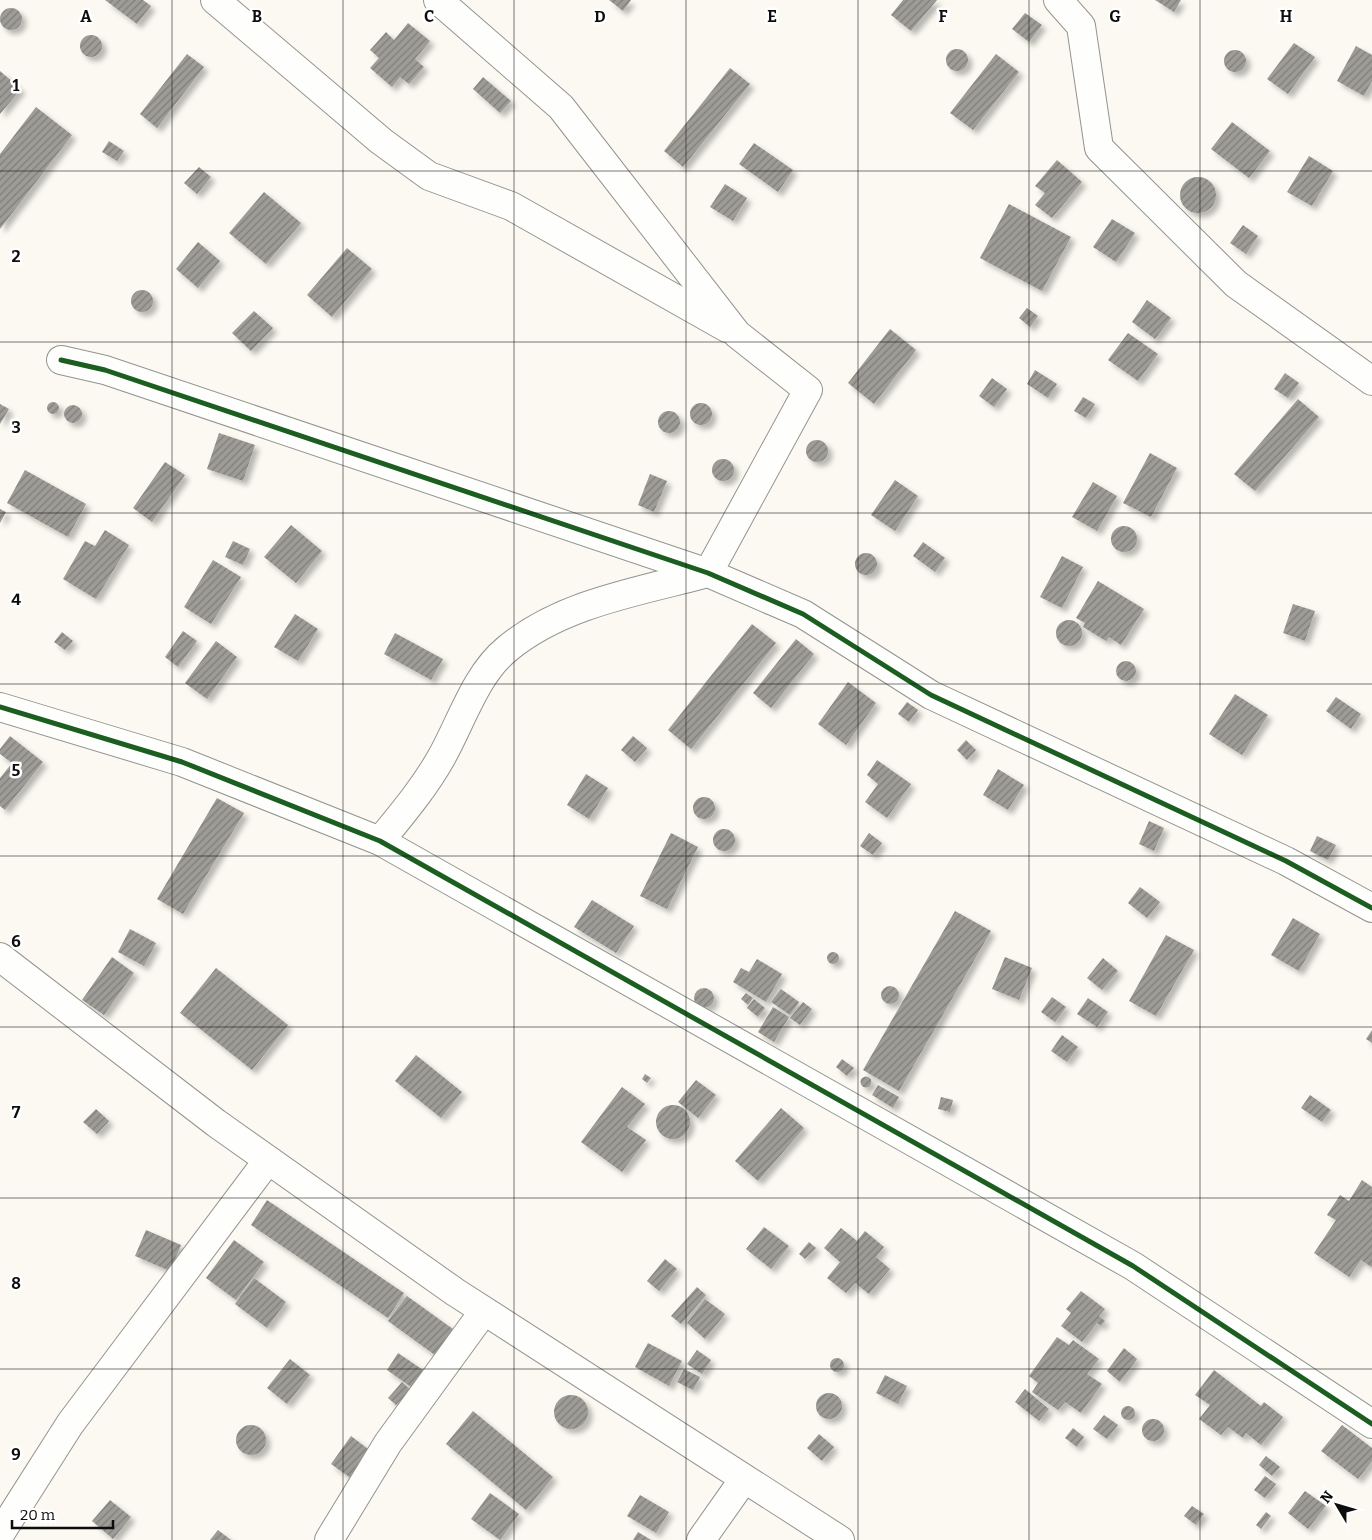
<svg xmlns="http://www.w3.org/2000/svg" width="1372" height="1540" viewBox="0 0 1372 1540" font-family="Bitter,serif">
<defs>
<pattern id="building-hatch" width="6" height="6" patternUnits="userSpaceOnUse" patternTransform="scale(1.25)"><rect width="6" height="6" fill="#9e9c97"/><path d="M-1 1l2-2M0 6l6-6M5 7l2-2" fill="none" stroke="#7f7e7a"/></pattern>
<filter id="shadow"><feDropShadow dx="4.5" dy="4.5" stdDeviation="2.5" flood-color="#0004"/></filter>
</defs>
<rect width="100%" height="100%" fill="#fbf9f1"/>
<path fill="url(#building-hatch)" filter="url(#shadow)" d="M105,0H143L151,6L137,24Z
M609,0H631L623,11Z
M903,0H937L911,31L891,15Z
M1155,0H1181L1174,12Z
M0 19a11 11 0 1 1 22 0a11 11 0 1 1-22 0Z
M1025,13L1042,25L1029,42L1012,29Z
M408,23L430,41L415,59L424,67L409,84L400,77L392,87L370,68L379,58L370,50L386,32L394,40Z
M80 46a11 11 0 1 1 22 0a11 11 0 1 1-22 0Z
M1294,43L1315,57L1288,94L1267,79Z
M1356,46L1372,55V81L1364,96L1337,81Z
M946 60a11 11 0 1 1 22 0a11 11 0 1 1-22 0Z
M1224 61a11 11 0 1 1 22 0a11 11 0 1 1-22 0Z
M187,54L204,67L157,128L140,114Z
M996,54L1019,72L973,130L950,113Z
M730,68L750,84L683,167L664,151Z
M0,71L21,89L0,114Z
M483,77L511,101L500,113L473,89Z
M36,107L72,135L0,229V154Z
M1232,122L1270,151L1249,178L1211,149Z
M109,141L124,151L117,161L102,152Z
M754,143L793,170L778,192L739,164Z
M1309,156L1333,171L1312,206L1287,192Z
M1057,160L1082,182L1052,218L1035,205L1045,193L1035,186Z
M199,167L211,177L197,194L184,183Z
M1180 195a18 18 0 1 1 36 0a18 18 0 1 1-36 0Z
M725,184L747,198L733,221L710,207Z
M264,192L301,223L266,264L229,233Z
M1009,204L1071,237L1042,291L980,258Z
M1112,219L1135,233L1116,262L1093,247Z
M1243,225L1258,236L1246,254L1230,243Z
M198,242L220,261L198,288L176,269Z
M347,248L372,269L332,317L307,295Z
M131 301a11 11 0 1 1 22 0a11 11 0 1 1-22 0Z
M1147,300L1171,318L1155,339L1132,322Z
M1027,308L1038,316L1030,327L1019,318Z
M254,311L273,328L251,351L232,333Z
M890,329L916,350L874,404L848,383Z
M1128,333L1158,354L1138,381L1108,360Z
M1035,370L1057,384L1048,398L1027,384Z
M1285,373L1299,383L1288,398L1274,389Z
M992,378L1007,389L994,407L979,396Z
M1083,397L1095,404L1086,418L1074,411Z
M1298,399L1319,417L1255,491L1234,474Z
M47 408a6 6 0 1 1 12 0a6 6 0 1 1-12 0Z
M690 414a11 11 0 1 1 22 0a11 11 0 1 1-22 0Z
M0,404L9,409L0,424Z
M64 414a9 9 0 1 1 18 0a9 9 0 1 1-18 0Z
M658 422a11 11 0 1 1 22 0a11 11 0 1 1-22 0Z
M219,433L255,445L243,481L207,469Z
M806 451a11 11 0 1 1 22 0a11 11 0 1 1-22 0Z
M1150,453L1177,468L1151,517L1123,503Z
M712 470a11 11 0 1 1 22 0a11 11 0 1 1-22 0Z
M165,462L185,475L152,522L133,508Z
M25,470L86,504L68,537L7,503Z
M650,474L667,481L654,512L638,505Z
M895,480L918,496L895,531L871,515Z
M1093,482L1117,496L1097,531L1072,517Z
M0,509L6,512L0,523Z
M291,525L322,551L296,583L264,557Z
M1111 539a13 13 0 1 1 26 0a13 13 0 1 1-26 0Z
M105,530L129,545L96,599L63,579L85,541L95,546Z
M233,541L250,549L243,565L225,557Z
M923,542L945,558L935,572L913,556Z
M855 564a11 11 0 1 1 22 0a11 11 0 1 1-22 0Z
M1062,556L1083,567L1062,608L1040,597Z
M213,560L241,577L211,624L184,607Z
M1098,581L1144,609L1121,645L1109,637L1106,641L1083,627L1085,623L1076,618Z
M1293,604L1315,611L1305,641L1283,633Z
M295,614L318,629L298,661L274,647Z
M1056 633a13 13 0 1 1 26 0a13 13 0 1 1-26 0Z
M752,624L776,643L691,749L668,730Z
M183,631L197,641L178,667L165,657Z
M62,632L73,641L65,650L54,642Z
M395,633L443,659L431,680L384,654Z
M796,639L814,654L771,708L753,693Z
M216,641L237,657L207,699L185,683Z
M1116 671a10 10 0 1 1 20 0a10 10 0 1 1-20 0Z
M848,682L876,703L846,745L818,724Z
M1235,694L1268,715L1242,755L1209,734Z
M1336,697L1361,714L1351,729L1326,711Z
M907,702L918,710L909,722L898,714Z
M10,736L43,762L5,810L0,806V778L12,763L0,754V749Z
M633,736L647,748L635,762L621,750Z
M966,740L976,750L967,760L957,750Z
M877,760L911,784L887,818L865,802L878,784L867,775Z
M998,769L1024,785L1008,810L983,795Z
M586,774L608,788L589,819L567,805Z
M693 808a11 11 0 1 1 22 0a11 11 0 1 1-22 0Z
M217,798L244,813L183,914L157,899Z
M1149,821L1164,828L1154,851L1139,844Z
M713 840a11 11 0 1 1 22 0a11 11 0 1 1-22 0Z
M671,833L698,847L667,909L640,896Z
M869,833L882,843L873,855L860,846Z
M1317,836L1336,845L1328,860L1310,851Z
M1140,887L1160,902L1147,918L1128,903Z
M592,900L634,926L616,953L574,927Z
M955,911L991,931L899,1091L863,1070Z
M1293,918L1320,934L1299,971L1271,955Z
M130,929L156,943L144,966L118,952Z
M1166,935L1194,950L1156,1016L1129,1001Z
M827 958a6 6 0 1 1 12 0a6 6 0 1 1-12 0Z
M112,957L134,973L104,1015L82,1000Z
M1005,957L1032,968L1019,1000L992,989Z
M1103,958L1118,971L1102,990L1087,978Z
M757,959L782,974L766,1002L733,982L741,968L749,972Z
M216,968L288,1025L252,1070L180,1013Z
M881 995a9 9 0 1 1 18 0a9 9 0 1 1-18 0Z
M694 998a10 10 0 1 1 20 0a10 10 0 1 1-20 0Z
M781,989L799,1002L790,1015L771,1002Z
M746,993L753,998L748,1005L741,999Z
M1052,997L1066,1007L1055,1022L1041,1012Z
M1088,998L1108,1012L1097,1027L1077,1014Z
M754,999L765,1008L758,1017L747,1008Z
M803,1002L812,1009L800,1025L790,1018Z
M773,1007L789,1017L774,1042L758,1032Z
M1372,1030V1043L1366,1039Z
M1062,1035L1078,1047L1067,1062L1051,1051Z
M416,1055L462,1092L441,1118L395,1081Z
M842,1059L854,1068L847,1076L836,1067Z
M645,1074L651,1078L647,1083L642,1079Z
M860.5 1082a5.5 5.5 0 1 1 11 0a5.5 5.5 0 1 1-11 0Z
M696,1080L716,1095L698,1118L678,1102Z
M878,1085L899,1097L893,1108L872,1095Z
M622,1087L645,1104L627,1127L646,1140L622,1172L581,1142Z
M1310,1095L1331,1110L1322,1122L1301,1108Z
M941,1097L953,1100L950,1112L938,1109Z
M656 1122a17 17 0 1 1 34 0a17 17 0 1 1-34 0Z
M781,1108L804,1128L758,1181L735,1161Z
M96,1109L109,1121L97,1134L83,1122Z
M1362,1180L1372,1187V1266L1371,1267L1361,1260L1349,1277L1314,1253L1336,1220L1327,1215L1340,1195L1349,1201Z
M267,1200L404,1293L388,1318L251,1225Z
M764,1227L789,1246L771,1269L746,1249Z
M841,1228L857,1241L865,1231L884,1247L876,1257L890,1269L869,1294L855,1283L846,1293L827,1278L840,1262L824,1248Z
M146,1230L181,1245L170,1271L135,1256Z
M234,1240L264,1262L236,1300L206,1278Z
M809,1242L816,1248L805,1259L799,1254Z
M665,1259L677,1269L659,1291L647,1281Z
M254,1278L286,1302L267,1328L235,1304Z
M697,1287L706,1295L681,1324L671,1316Z
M1081,1291L1105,1309L1099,1316L1105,1321L1101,1326L1097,1323L1082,1342L1061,1326L1071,1313L1066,1309Z
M407,1296L457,1332L439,1358L388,1321Z
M705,1299L725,1314L705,1339L687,1323Z
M1057,1337L1069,1345L1073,1340L1099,1359L1087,1374L1102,1384L1081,1413L1065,1402L1058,1410L1032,1392L1038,1383L1029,1376Z
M648,1343L682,1361L669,1386L635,1367Z
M1124,1348L1137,1359L1120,1382L1107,1371Z
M697,1350L711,1360L702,1374L687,1364Z
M398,1353L423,1370L411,1387L387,1370Z
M830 1365a7 7 0 1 1 14 0a7 7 0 1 1-14 0Z
M290,1359L310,1375L287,1404L267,1388Z
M684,1369L700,1377L693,1390L677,1382Z
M1214,1370L1261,1406L1264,1402L1283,1417L1261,1445L1246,1433L1243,1438L1228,1427L1221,1435L1199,1419L1210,1405L1195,1395Z
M885,1375L907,1386L898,1404L876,1393Z
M402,1382L411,1390L396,1405L388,1398Z
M1025,1389L1049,1409L1039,1421L1015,1402Z
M816 1406a13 13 0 1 1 26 0a13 13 0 1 1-26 0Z
M554 1412a17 17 0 1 1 34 0a17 17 0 1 1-34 0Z
M1121 1413a7 7 0 1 1 14 0a7 7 0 1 1-14 0Z
M473,1411L553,1477L526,1510L446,1444Z
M1104,1415L1118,1425L1107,1439L1093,1429Z
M1142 1430a11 11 0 1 1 22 0a11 11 0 1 1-22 0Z
M1342,1425L1372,1448V1461L1358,1479L1321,1451Z
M236 1440a15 15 0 1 1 30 0a15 15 0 1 1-30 0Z
M1073,1428L1084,1437L1077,1447L1065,1438Z
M819,1434L834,1447L822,1461L807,1448Z
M351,1436L372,1452L352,1479L331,1464Z
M1266,1456L1280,1467L1272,1476L1259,1465Z
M1265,1476L1276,1484L1265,1498L1254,1490Z
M1305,1491L1326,1506L1308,1529L1288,1513Z
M490,1493L519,1514L500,1540L471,1519Z
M640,1495L669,1512L656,1533L627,1516Z
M110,1500L131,1517L113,1539L92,1521Z
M1192,1506L1204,1514L1196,1525L1184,1516Z
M1266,1512L1271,1516L1261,1529L1256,1525Z
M218,1530L231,1540H210Z
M638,1532L651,1540H633Z"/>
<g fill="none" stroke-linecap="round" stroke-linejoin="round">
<g stroke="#949390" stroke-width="30">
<path id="minor" d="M215,0L381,141L429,176L511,206L727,328
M1058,0L1081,26L1099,148L1236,284L1372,381
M61,360L105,370L708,573L803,614L931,695L1286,861L1372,908
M0,707L182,762L380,841L1133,1266L1372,1424
M380,841C402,814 424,788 441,758C461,723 475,675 507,649C562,603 641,591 708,573L808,390L737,334L561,107L438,0
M0,957L216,1123L455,1292L840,1540
M0,1534L70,1424L268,1160
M329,1540L388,1443L484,1311
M701,1540L744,1479"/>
</g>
<use href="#minor" stroke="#fefefd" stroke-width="28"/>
<g stroke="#fff" stroke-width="8">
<path id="cycleway" d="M61,360L105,370L708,573L803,614L931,695L1286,861L1372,908
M0,707L182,762L380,841L1133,1266L1372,1424"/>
</g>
<use href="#cycleway" stroke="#1b5e20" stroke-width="5"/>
</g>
<path fill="none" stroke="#0d0d0d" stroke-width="1" stroke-opacity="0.55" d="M172,0V1540M343,0V1540M514,0V1540M686,0V1540M858,0V1540M1029,0V1540M1200,0V1540M0,171H1372M0,342H1372M0,513H1372M0,684H1372M0,856H1372M0,1027H1372M0,1198H1372M0,1369H1372"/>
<g font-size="16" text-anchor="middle" font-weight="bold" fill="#0d0d0d" stroke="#fff" stroke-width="5" stroke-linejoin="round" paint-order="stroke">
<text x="86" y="22">A</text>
<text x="257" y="22">B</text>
<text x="429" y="22">C</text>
<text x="600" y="22">D</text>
<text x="772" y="22">E</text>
<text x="943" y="22">F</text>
<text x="1115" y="22">G</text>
<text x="1286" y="22">H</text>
<text x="16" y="91">1</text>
<text x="16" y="262">2</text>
<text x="16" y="433">3</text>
<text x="16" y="605">4</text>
<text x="16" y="776">5</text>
<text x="16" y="947">6</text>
<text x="16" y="1118">7</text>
<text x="16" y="1289">8</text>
<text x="16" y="1460">9</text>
</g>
<g transform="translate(1337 1505) rotate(308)" stroke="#ffffff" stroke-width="4" paint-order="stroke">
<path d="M0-4L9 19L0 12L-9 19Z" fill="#0d0d0d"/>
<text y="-8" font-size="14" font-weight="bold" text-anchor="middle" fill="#0d0d0d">N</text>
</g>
<path d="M12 1520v8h101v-8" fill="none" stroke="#0d0d0d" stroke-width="2.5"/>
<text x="20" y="1520" font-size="15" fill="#0d0d0d" stroke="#ffffff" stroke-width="4" paint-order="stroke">20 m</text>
</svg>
